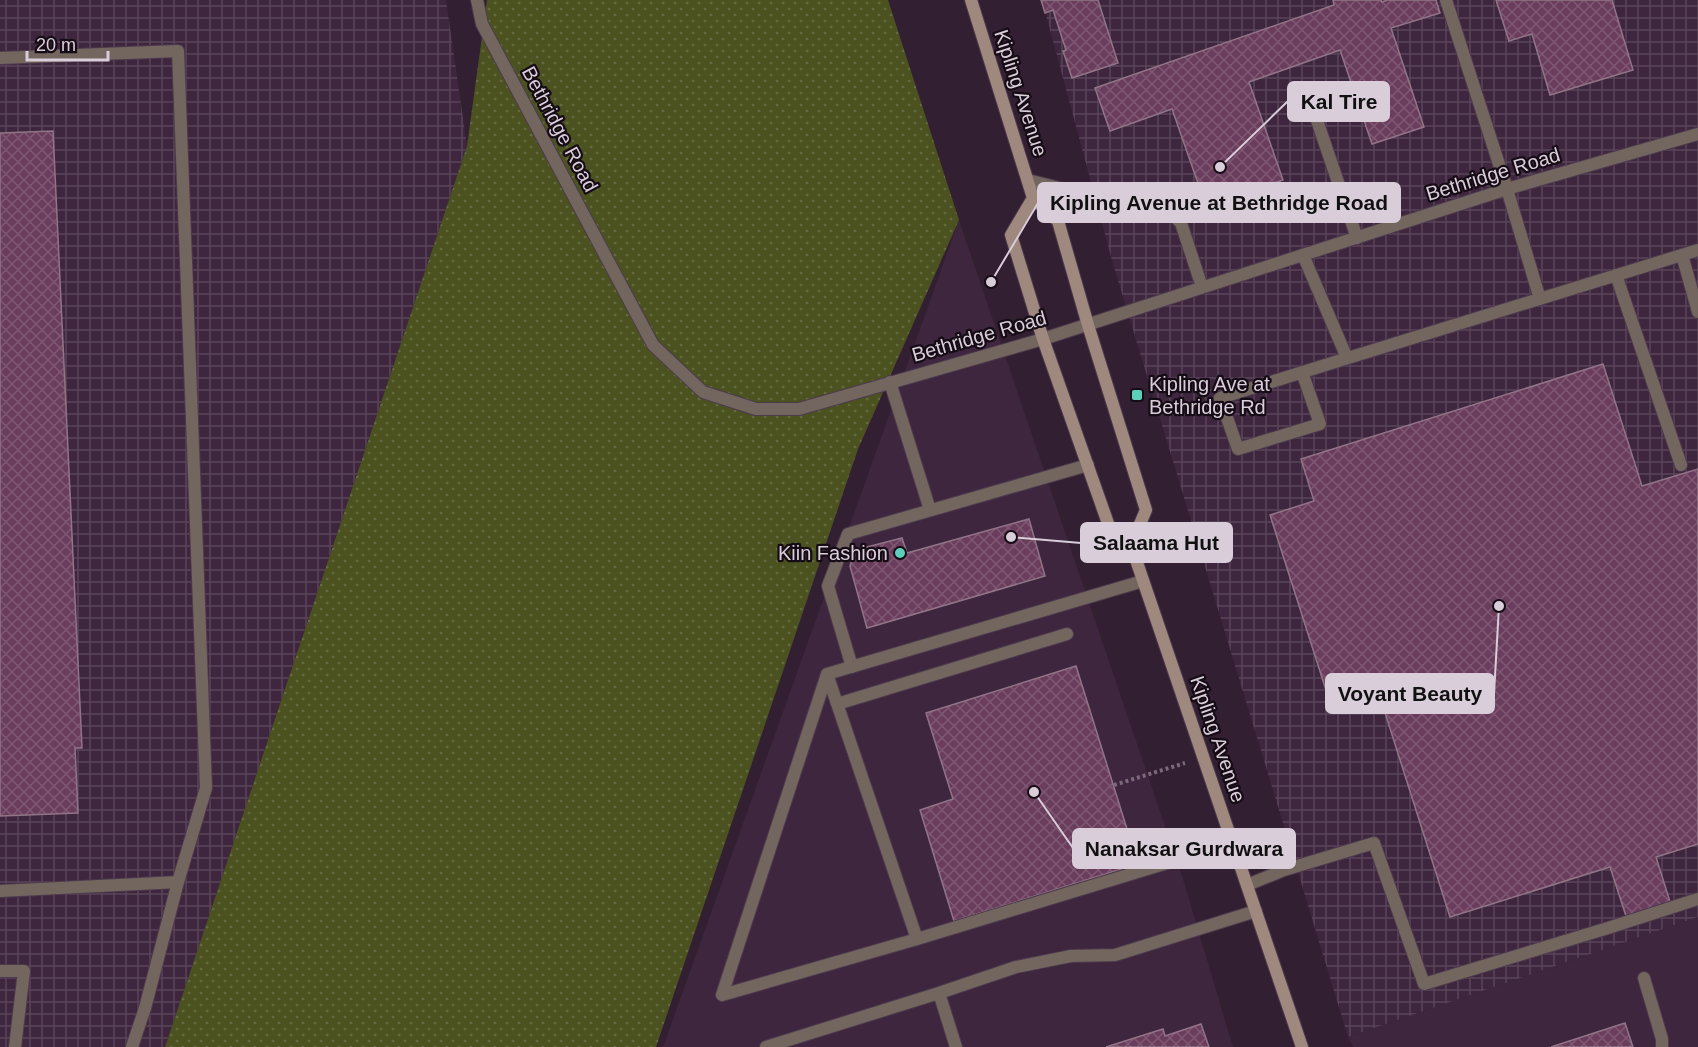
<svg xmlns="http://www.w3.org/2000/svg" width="1698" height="1047" viewBox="0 0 1698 1047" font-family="Helvetica,sans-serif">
<defs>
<pattern id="industrial-grid" width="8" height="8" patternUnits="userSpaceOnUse" patternTransform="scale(1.5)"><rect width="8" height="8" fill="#3e263e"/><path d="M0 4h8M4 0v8" fill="none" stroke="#594459"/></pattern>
<pattern id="grass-dots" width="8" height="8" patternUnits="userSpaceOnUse" patternTransform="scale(1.5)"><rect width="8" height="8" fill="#4b5220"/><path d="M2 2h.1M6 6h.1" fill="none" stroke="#646a40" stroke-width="1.8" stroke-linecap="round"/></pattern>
<pattern id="building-cross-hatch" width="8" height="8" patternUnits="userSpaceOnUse" patternTransform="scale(1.5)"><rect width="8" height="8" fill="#6a3d5c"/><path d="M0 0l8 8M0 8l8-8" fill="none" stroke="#7f5873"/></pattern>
</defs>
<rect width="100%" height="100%" fill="#321f32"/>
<path fill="#3e263e" d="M959,220L1183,879L1233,1047H663Z
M1698,917V1047H1353L1348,1037Z"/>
<path fill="url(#industrial-grid)" d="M0,0H446L467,146L165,1047H0Z
M1042,0H1698V917L1348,1037L1113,264Z"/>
<path fill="url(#grass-dots)" d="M487,0H888L959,220L858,449L656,1047H165L467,146Z"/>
<path fill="url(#building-cross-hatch)" stroke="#917587" stroke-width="1.5" d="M1041,0H1098L1118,63L1072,78L1063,51L1066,50L1053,10L1045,13Z
M1333,0H1381L1382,2L1387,0H1436L1440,13L1391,28L1424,127L1372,144L1340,50L1249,82L1283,180L1206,206L1172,109L1110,131L1095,88L1334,5Z
M1496,0H1612L1633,70L1550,95L1532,34L1509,41Z
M53,131L82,748H75L78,813L0,816V133Z
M1603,364L1642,486L1698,469V844L1656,857L1671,905L1627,919L1610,867L1450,917L1380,697L1333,712L1270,515L1314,501L1301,459Z
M1029,519L1045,576L867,628L850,566L855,550L902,538L907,553Z
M1076,666L1138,864L954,921L920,810L953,799L926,713Z
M1625,1023L1633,1047H1551Z
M1201,1024L1209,1047H1106L1163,1029L1165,1036Z"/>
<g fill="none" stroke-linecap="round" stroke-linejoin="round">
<g stroke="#4d3b4d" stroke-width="14">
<path id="lane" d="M1446,0L1507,189L1540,299
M0,58L178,51L206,788L178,882L145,1008L132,1047
M1307,91L1357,238
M1028,180L1086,195L1148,199L1166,208L1181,223L1202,287
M1303,255L1347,358
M1682,255L1698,312
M1616,275L1681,465
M1302,372L1320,424L1238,449L1220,398C1379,348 1538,299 1698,250
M890,382L930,510
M1143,581L827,674L722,995L917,939L1233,843
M852,667L828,586L848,534L1088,465
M827,674L917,939
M837,704L1067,634
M1247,885L1284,870L1374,843L1424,984L1608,928L1698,899
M0,891L178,882
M0,971H24L15,1047
M1644,978L1662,1039V1047
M939,993L1016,967L1071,956L1115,955L1256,911
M766,1047L939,993L956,1047"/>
</g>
<g stroke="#4d3b4d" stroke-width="14">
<path id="street" d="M477,0L482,24L653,345L703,392L756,409H799L1043,339L1507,189L1698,134"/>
</g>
<g stroke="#4d3b4d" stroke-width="14">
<path id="secondary" d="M971,0L1033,198L1058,221L1088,325L1146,510L1131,545
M1033,198L1011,235L1043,339L1110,529L1131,545L1302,1047"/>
</g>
<path stroke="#7a6a7a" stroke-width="4" stroke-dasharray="3 3" stroke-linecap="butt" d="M1114,785L1185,763"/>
<use href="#lane" stroke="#73665f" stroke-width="12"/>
<use href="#street" stroke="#73665f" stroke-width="12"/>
<use href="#secondary" stroke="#9f897f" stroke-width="12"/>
</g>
<g fill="#5dceb9" stroke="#150c15" stroke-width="2">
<rect x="1131" y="389" width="12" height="12" rx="3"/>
<circle cx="900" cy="553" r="6"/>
</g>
<g text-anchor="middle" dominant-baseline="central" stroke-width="4.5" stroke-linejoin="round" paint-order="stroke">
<g font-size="20" fill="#dacdda" stroke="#150c15">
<text transform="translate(1021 93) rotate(72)">Kipling Avenue</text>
<text transform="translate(560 129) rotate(62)">Bethridge Road</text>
<text transform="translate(1493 174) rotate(-17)">Bethridge Road</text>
<text transform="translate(979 336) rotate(-16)">Bethridge Road</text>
<text transform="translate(1218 739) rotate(71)">Kipling Avenue</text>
</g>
<g font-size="20" fill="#dacdda" stroke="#150c15" text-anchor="start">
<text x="1149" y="384">Kipling Ave at<tspan x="1149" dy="23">Bethridge Rd</tspan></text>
<text x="888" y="553" text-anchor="end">Kiin Fashion</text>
</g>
</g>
<path fill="none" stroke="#dacdda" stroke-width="2" d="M1220 167L1288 101M991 282L1038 203M1011 537L1081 543M1499 606L1494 694M1034 792L1073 848"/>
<g fill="#dacdda" stroke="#150c15" stroke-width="2">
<circle cx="1220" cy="167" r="6"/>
<circle cx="991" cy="282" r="6"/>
<circle cx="1011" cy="537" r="6"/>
<circle cx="1499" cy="606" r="6"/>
<circle cx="1034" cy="792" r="6"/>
</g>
<g fill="#dacdda" stroke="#dacdda" stroke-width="2">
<rect x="1288" y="82" width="101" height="39" rx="6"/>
<rect x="1038" y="183" width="362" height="39" rx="6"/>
<rect x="1081" y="523" width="151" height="39" rx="6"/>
<rect x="1326" y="674" width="168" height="39" rx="6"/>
<rect x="1073" y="829" width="222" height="39" rx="6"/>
</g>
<g font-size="21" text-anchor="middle" font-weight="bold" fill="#111">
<text x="1339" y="109">Kal Tire</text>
<text x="1219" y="210">Kipling Avenue at Bethridge Road</text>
<text x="1156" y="550">Salaama Hut</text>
<text x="1410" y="701">Voyant Beauty</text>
<text x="1184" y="856">Nanaksar Gurdwara</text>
</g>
<path d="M27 51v9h81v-9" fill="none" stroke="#dacdda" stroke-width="3"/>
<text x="36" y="51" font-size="18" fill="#dacdda" stroke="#150c15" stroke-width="4.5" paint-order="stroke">20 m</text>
</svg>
